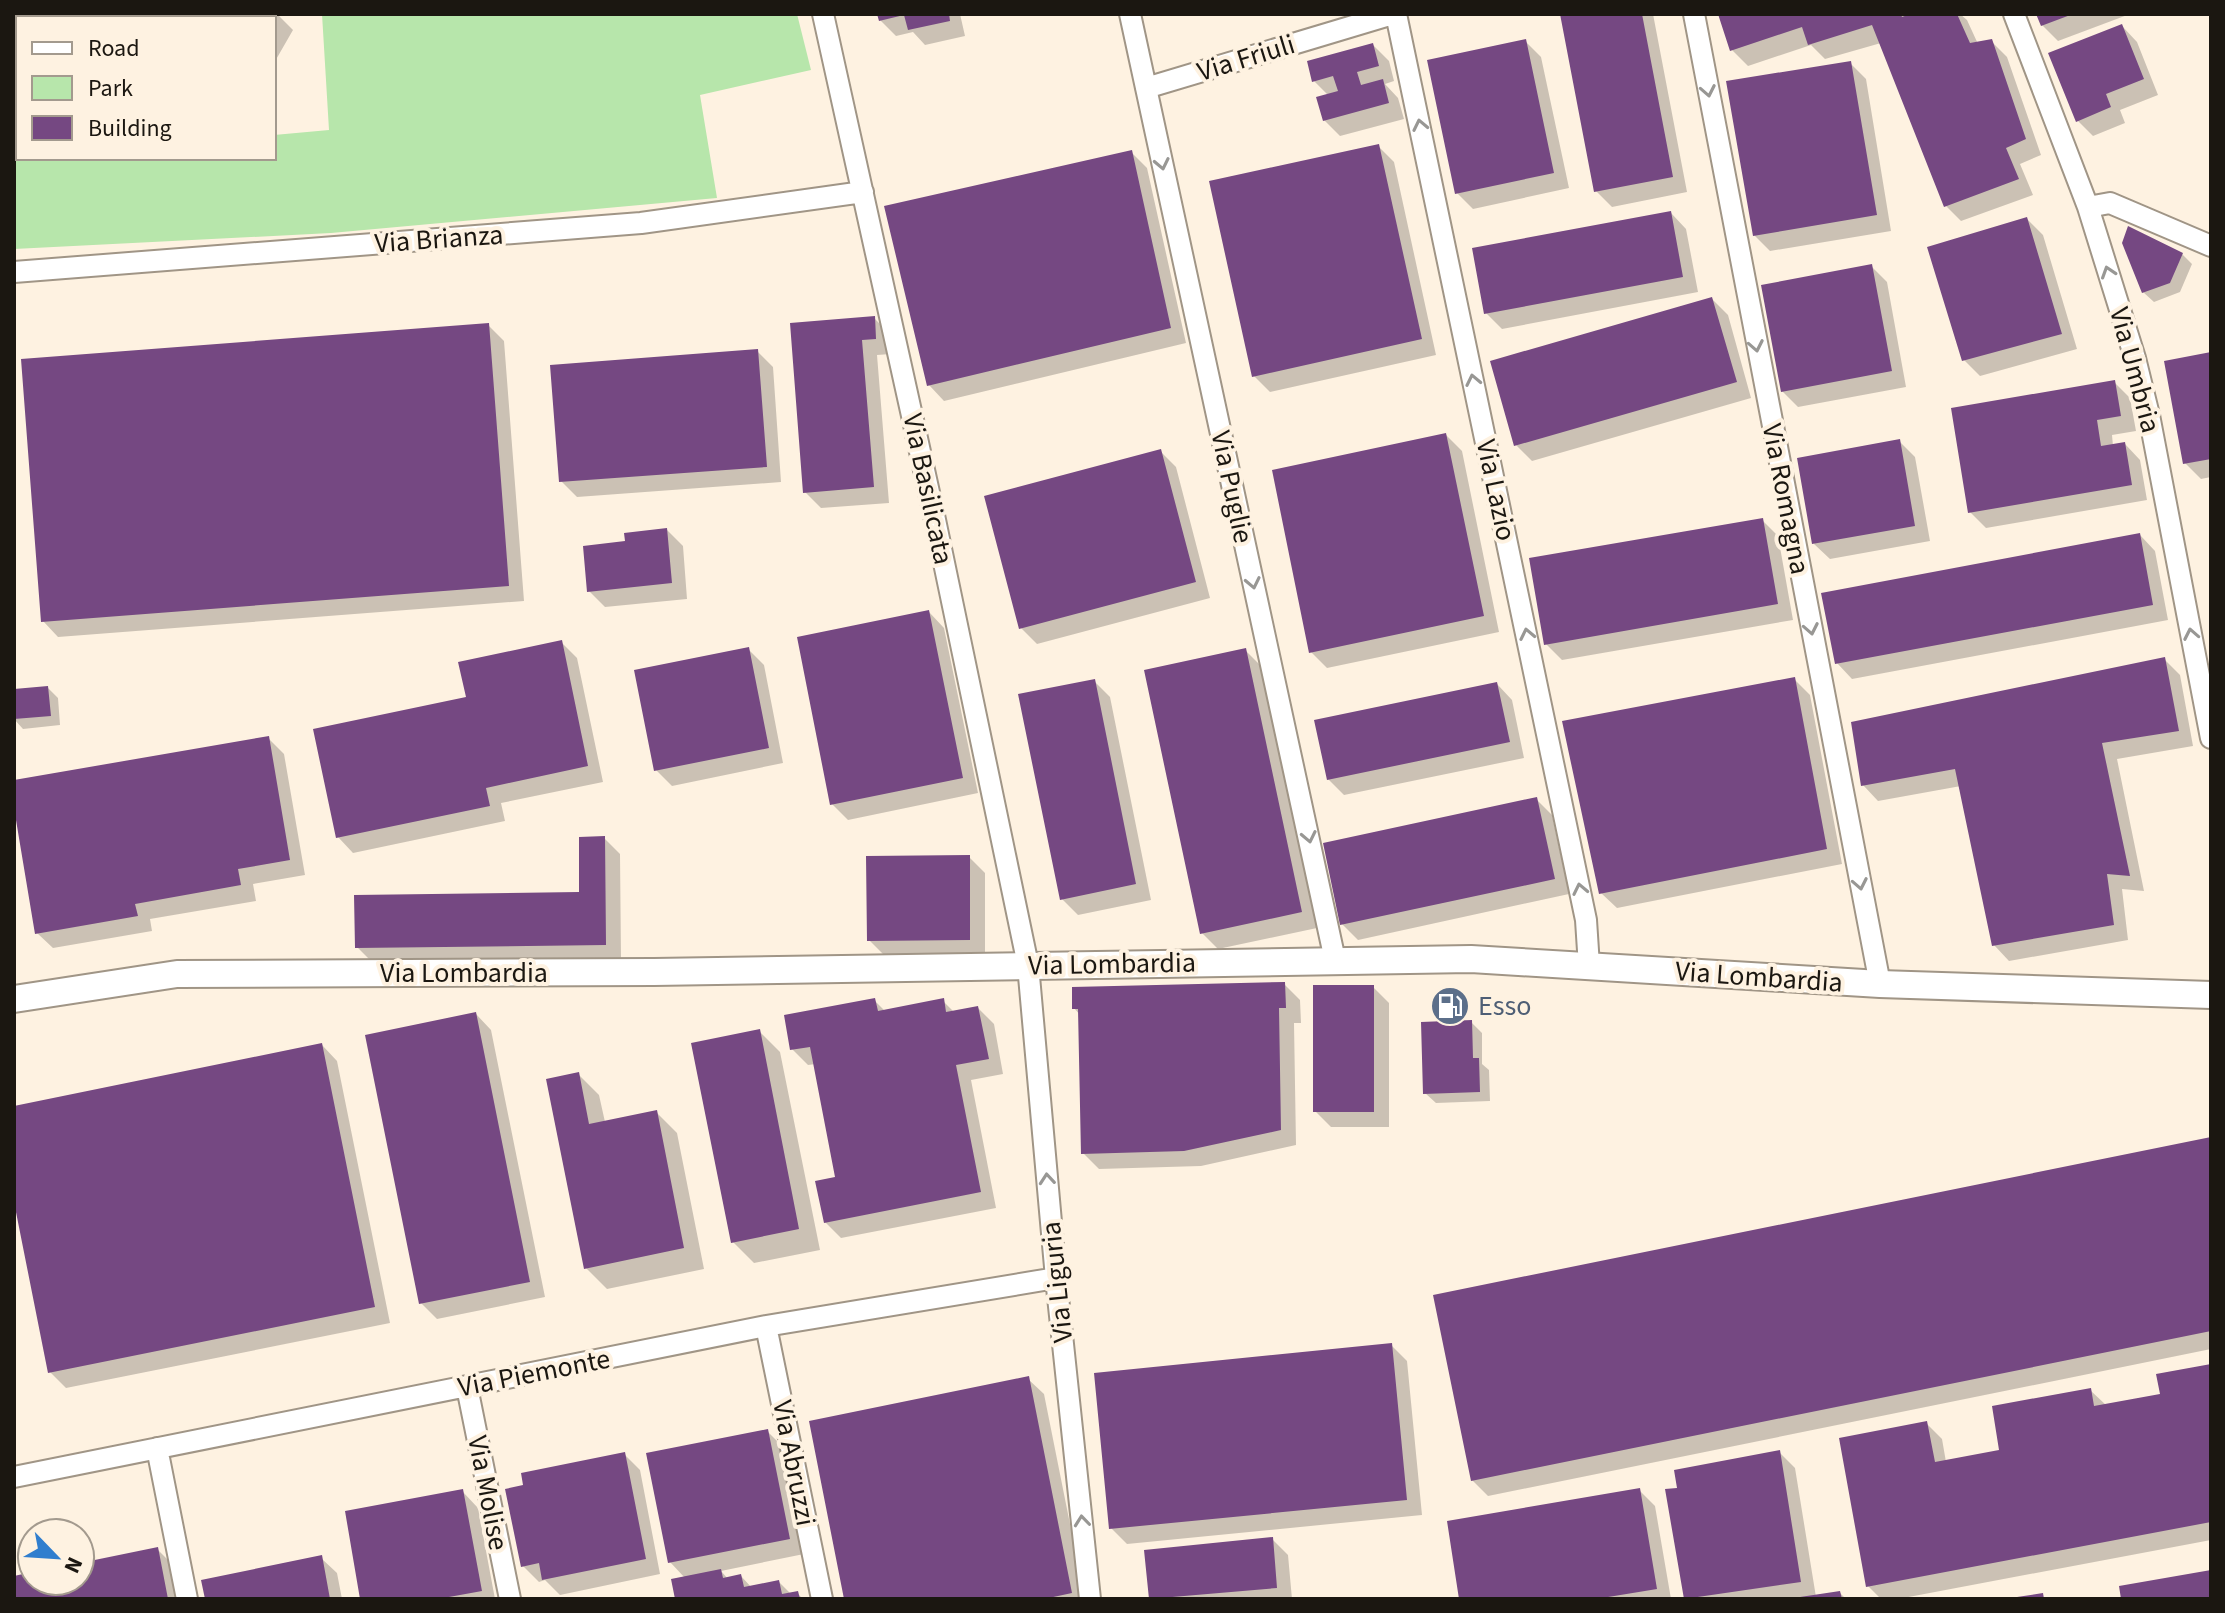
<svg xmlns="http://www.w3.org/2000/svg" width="2225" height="1613" viewBox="0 0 2225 1613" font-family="'Source Sans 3',sans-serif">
<rect width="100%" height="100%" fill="#fef2e1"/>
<path fill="#b7e6ab" d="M322,14H797L811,70L700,95L717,198L331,233L14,249V158H274V135L329,130Z"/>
<path fill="#0003" d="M40,14H133L134,18H40Z
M195,14H277L293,30L274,63V18H192Z
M879,14H960L965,36L925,45L913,32L896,36L880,20Z
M1562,14H1653L1687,192L1612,207L1596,191Z
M1720,14H1960L1967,20L1978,44L1991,41L2007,57L2041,155L2020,164L2033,195L1961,221L1945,205L1881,43L1825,59L1811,45L1748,66L1732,50Z
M2038,14H2130L2058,41L2042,25Z
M2122,26L2137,42L2158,95L2120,110L2125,123L2093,136L2077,120Z
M14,39H18V127L14,128Z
M1525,41L1541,57L1569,188L1473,209L1457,193Z
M1373,45L1389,61L1394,81L1385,84L1398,98L1404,119L1340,136L1324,120L1329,96L1314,81Z
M1850,63L1866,79L1891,231L1770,251L1754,235Z
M1378,146L1394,162L1436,355L1270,392L1254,376Z
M1131,152L1147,168L1186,343L944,401L929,385Z
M1671,213L1686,229L1698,292L1502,329L1486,313Z
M2027,219L2043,235L2077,349L1980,376L1964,360Z
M2182,254L2192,264L2180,292L2154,302L2143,292Z
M1871,266L1887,282L1906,387L1798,407L1782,391Z
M1712,299L1728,315L1751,398L1532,461L1516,445Z
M874,318L890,334L891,354L877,355L889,503L821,508L805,492L792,324Z
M488,325L504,341L524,601L58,637L43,621Z
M757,351L773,367L781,482L577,497L561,481Z
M2211,354V477L2201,479L2185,463Z
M2114,382L2130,398L2136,431L2112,435L2113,446L2125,444L2140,460L2147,500L1986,528L1970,512Z
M1446,435L1462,451L1499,632L1327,668L1311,652Z
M1899,441L1915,457L1930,541L1830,559L1814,544Z
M1160,451L1176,467L1210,598L1037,644L1021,628Z
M1762,520L1778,536L1793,620L1562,660L1546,644Z
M667,530L683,546L687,599L605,607L589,591L627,543Z
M2140,535L2155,551L2168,620L1852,679L1837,663Z
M929,612L944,628L978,793L848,820L832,804Z
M561,642L577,658L603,782L501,803L505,821L353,853L338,837L468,698Z
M748,649L764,665L783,763L672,786L656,770Z
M1245,650L1261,666L1317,928L1218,949L1202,933Z
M2164,659L2180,675L2193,746L2117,759L2144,891L2122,889L2128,940L2009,961L1994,945L1961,786L1878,801L1863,785Z
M1794,679L1810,695L1842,864L1617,908L1601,893Z
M1094,681L1110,697L1151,900L1078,915L1062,899Z
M1497,684L1512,700L1524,758L1344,795L1328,779Z
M48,688L58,698L60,725L23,729L14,719V691Z
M268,738L284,754L305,875L253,884L256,901L150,919L152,931L53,948L37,933L14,797V782Z
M1536,799L1552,815L1569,894L1358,940L1342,924Z
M604,838L620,854L621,960L373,963L357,947L581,894Z
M969,857L985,873V955L885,956L869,940Z
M1284,984L1300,1000L1301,1023H1294L1296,1145L1201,1166L1099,1169L1083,1153L1080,1015L1074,1008Z
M1373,987L1389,1003V1127H1331L1315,1111Z
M1461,993L1465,997L1464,1019L1444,1018L1439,1013Z
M874,1000L886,1012L943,1001L955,1013L978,1008L994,1024L1003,1074L971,1080L996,1208L841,1238L825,1222L838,1179L816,1064L808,1065L792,1049Z
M476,1014L491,1030L545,1297L437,1319L421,1303Z
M1471,1022L1482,1033V1064L1489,1070L1490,1101L1436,1103L1425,1093Z
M759,1031L780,1052L820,1250L754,1263L733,1242Z
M322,1045L337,1061L390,1323L66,1388L50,1372L14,1192V1108Z
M578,1074L599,1095L605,1122L656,1112L677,1133L704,1269L607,1289L586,1268Z
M2211,1139V1349L1488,1496L1472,1480Z
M1391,1345L1407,1361L1422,1515L1127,1544L1111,1528Z
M2211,1366V1540L1898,1599H1881L1868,1586L1926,1423L1942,1439L1946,1462L2002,1452L2090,1390L2107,1406L2162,1396Z
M1028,1379L1044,1394L1085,1599H846Z
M767,1431L783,1447L804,1554L721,1571L728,1579L741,1576L752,1588L779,1582L791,1594L797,1593L803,1599H677L685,1578L670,1562Z
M1779,1452L1795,1468L1816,1597L1840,1593L1846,1599H1686L1668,1491L1679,1490Z
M624,1454L640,1470L660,1574L560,1595L545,1580L539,1582L523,1566Z
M1639,1490L1655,1506L1671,1599H1461Z
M463,1492L478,1508L495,1599H362Z
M1272,1539L1288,1555L1292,1599H1151Z
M157,1549L173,1565L180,1599H14V1578L32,1574V1581H80V1565Z
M321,1558L337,1573L342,1599H207Z"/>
<path fill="#754882" d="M38,14H114V18H38Z
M192,14H269L267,18H190Z
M877,14H949L950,21L908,30L904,15L879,21Z
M1560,14H1642L1673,177L1594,192Z
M1718,14H1901L1902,17L1910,14H1957L1970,43L1992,39L2026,139L2006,148L2019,179L1944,207L1872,25L1808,45L1802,27L1730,51Z
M2036,14H2073L2041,26Z
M2122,24L2144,79L2106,94L2111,107L2076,122L2048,53Z
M18,36V106H14V37Z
M1526,39L1554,173L1455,194L1427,60Z
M1373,43L1379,66L1357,72L1361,85L1383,79L1389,103L1323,121L1316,97L1338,91L1333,76L1312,82L1307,61Z
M1851,61L1877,215L1753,236L1726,81Z
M1379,144L1422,339L1252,377L1209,181Z
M1132,150L1171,328L927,386L884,206Z
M1671,211L1683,277L1484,314L1472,248Z
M2027,217L2062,334L1962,361L1927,247Z
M2128,226L2183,253L2170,283L2142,293L2122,243Z
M1872,264L1892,371L1781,392L1761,285Z
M1712,297L1737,382L1514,446L1490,361Z
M875,316L876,339L862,340L874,487L803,493L790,323Z
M489,323L509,586L41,622L21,359Z
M758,349L767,467L559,482L550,365Z
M2211,352V459L2183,464L2164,361Z
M2115,380L2121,416L2097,420L2101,446L2125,442L2132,485L1968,513L1951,408Z
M1446,433L1484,616L1309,653L1272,470Z
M1900,439L1915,526L1812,544L1797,458Z
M1161,449L1196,582L1019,629L984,496Z
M1763,518L1778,604L1544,645L1529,558Z
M667,528L672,583L587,592L583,546L625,541L624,533Z
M2140,533L2153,605L1835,664L1821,593Z
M929,610L963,778L830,805L797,637Z
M562,640L588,766L486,788L490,806L336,838L313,729L466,697L458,662Z
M749,647L769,748L654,771L634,670Z
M1246,648L1302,912L1200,934L1144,670Z
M2165,657L2179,731L2102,743L2130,876L2107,874L2114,925L1992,946L1955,769L1861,786L1851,722Z
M1795,677L1827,849L1599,894L1562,721Z
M1095,679L1136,884L1060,900L1018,694Z
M1497,682L1510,742L1327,780L1314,720Z
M48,686L51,716L14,719V689Z
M269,736L290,860L238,869L241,885L135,904L138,916L35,934L14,808V780Z
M1537,797L1555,879L1340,925L1323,843Z
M605,836L606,945L355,948L354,895L579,892V837Z
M970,855V940L867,941L866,856Z
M1285,982L1286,1008H1279L1281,1130L1184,1151L1081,1154L1078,1009H1072V987Z
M1313,985H1374V1112H1313Z
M1439,990L1462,991L1461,1015L1437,1014Z
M875,998L878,1011L944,998L946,1012L978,1006L989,1059L956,1065L981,1192L824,1223L815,1181L835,1177L810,1047L790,1050L784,1015Z
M476,1012L530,1282L419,1304L365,1035Z
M1472,1020L1473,1058H1479L1480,1092L1423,1094L1421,1022Z
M760,1029L799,1229L731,1243L691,1043Z
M322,1043L375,1307L48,1373L14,1202V1106Z
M579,1072L589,1124L657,1110L684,1248L584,1269L546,1079Z
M2211,1137V1331L1471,1481L1433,1295Z
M1392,1343L1407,1500L1109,1529L1094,1373Z
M2211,1364V1522L1866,1587L1839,1438L1927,1421L1935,1462L1999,1450L1992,1406L2091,1388L2094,1406L2160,1394L2156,1374Z
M1029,1376L1072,1593L1044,1599H844L809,1421Z
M768,1429L790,1539L668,1563L646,1453Z
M1780,1450L1801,1582L1684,1599L1665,1489L1677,1488L1674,1470Z
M625,1452L646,1559L542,1580L539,1563L521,1567L505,1489L523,1485L521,1473Z
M1640,1488L1657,1589L1596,1599H1459L1447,1521Z
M463,1489L482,1591L438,1599H360L345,1511Z
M1273,1537L1277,1588L1149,1599L1144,1550Z
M158,1547L168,1599H14V1576L32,1572V1581H80V1563Z
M322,1555L330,1599H205L201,1580Z
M721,1569L723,1578L741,1574L744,1587L779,1580L782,1594L798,1591L800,1599H675L671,1579Z
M2211,1570V1599H2121L2119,1586Z
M1840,1591L1842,1599H1800V1597Z
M2043,1593L2044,1599H2017V1597Z"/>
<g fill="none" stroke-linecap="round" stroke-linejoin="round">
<g stroke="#a09586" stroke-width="24">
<path id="minor" d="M823,14L934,515L1028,965L1056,1278L1090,1599
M1130,14L1335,960
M1396,14L1586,920L1589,966
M1694,14L1880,984
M2014,14L2088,207L2135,358L2149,415L2211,738
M1146,88L1393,14
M2088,207L2110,203L2211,246
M14,272L641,223L863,192
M766,1326L822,1599
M467,1387L510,1599
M157,1448L187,1599
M14,1477L766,1326L1056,1278"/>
</g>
<g stroke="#a09586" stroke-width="30">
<path id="tertiary" d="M14,999L177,974L654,972L1471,959L1880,984L2211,995"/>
</g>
<use href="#minor" stroke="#fff" stroke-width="20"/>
<use href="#tertiary" stroke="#fff" stroke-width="26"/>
</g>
<defs><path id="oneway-chevron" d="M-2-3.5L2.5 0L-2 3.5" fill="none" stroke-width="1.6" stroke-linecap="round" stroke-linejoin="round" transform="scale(2)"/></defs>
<g stroke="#989794">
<use href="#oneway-chevron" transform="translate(1708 91) rotate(79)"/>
<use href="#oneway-chevron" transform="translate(1420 125) rotate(-102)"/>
<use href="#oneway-chevron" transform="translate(1162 164) rotate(78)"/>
<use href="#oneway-chevron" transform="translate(2108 272) rotate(-108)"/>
<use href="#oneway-chevron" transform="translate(1756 346) rotate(79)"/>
<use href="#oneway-chevron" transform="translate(1473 380) rotate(-102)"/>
<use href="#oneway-chevron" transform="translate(1253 583) rotate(78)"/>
<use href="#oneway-chevron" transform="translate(1811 629) rotate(79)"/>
<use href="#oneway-chevron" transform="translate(1527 634) rotate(-102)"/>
<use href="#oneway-chevron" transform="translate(2191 634) rotate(-101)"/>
<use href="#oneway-chevron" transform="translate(1309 837) rotate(78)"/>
<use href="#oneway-chevron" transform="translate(1860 884) rotate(79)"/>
<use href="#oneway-chevron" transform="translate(1580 889) rotate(-102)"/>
<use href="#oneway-chevron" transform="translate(1047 1179) rotate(-95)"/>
<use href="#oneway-chevron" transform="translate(1082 1521) rotate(-96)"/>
</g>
<defs>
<g id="fuel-disc" transform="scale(2)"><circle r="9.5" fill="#5c6f8a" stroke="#fef2e1"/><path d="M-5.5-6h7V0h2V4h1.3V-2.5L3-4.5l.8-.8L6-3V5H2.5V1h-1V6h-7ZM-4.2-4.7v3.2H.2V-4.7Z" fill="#fff"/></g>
</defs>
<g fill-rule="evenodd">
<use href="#fuel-disc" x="1450" y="1006"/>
</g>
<g text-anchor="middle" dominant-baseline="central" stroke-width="8" stroke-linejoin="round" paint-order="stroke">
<g font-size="28" fill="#1b1711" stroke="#fef2e1">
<text transform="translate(1246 58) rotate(-17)">Via Friuli</text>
<text transform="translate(439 239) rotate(-4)">Via Brianza</text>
<text transform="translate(2135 370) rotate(75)">Via Umbria</text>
<text transform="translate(1232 487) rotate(78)">Via Puglie</text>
<text transform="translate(928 489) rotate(78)">Via Basilicata</text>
<text transform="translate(1496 490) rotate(78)">Via Lazio</text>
<text transform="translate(1786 499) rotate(79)">Via Romagna</text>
<text transform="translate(1112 964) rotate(-1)">Via Lombardia</text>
<text x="464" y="973">Via Lombardia</text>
<text transform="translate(1759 977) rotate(4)">Via Lombardia</text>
<text transform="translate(1057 1282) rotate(-96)">Via Liguria</text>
<text transform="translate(534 1373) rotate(-11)">Via Piemonte</text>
<text transform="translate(794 1463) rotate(79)">Via Abruzzi</text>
<text transform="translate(488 1493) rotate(79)">Via Molise</text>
</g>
<g font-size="28" fill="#4e5e75" stroke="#fef2e1" text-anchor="start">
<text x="1478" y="1006">Esso</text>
</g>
</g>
<rect width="2225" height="1613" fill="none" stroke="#1b1711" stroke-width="32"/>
<rect x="16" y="16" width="260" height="144" fill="#fef2e1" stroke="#a39a8e" stroke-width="2"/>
<rect x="32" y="42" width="40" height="12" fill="#ffffff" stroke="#a39a8e" stroke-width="2"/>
<text x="88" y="56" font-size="24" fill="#1b1711">Road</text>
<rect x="32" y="76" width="40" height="24" fill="#b7e6ab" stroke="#a39a8e" stroke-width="2"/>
<text x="88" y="96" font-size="24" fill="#1b1711">Park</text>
<rect x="32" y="116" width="40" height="24" fill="#754882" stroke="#a39a8e" stroke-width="2"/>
<text x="88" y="136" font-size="24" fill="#1b1711">Building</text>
<g transform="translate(56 1557) rotate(115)"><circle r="38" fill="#fef2e1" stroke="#a39a8e" stroke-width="2"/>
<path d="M0-6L14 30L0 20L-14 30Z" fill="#307ece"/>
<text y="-12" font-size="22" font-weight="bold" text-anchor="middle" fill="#1b1711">N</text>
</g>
</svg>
